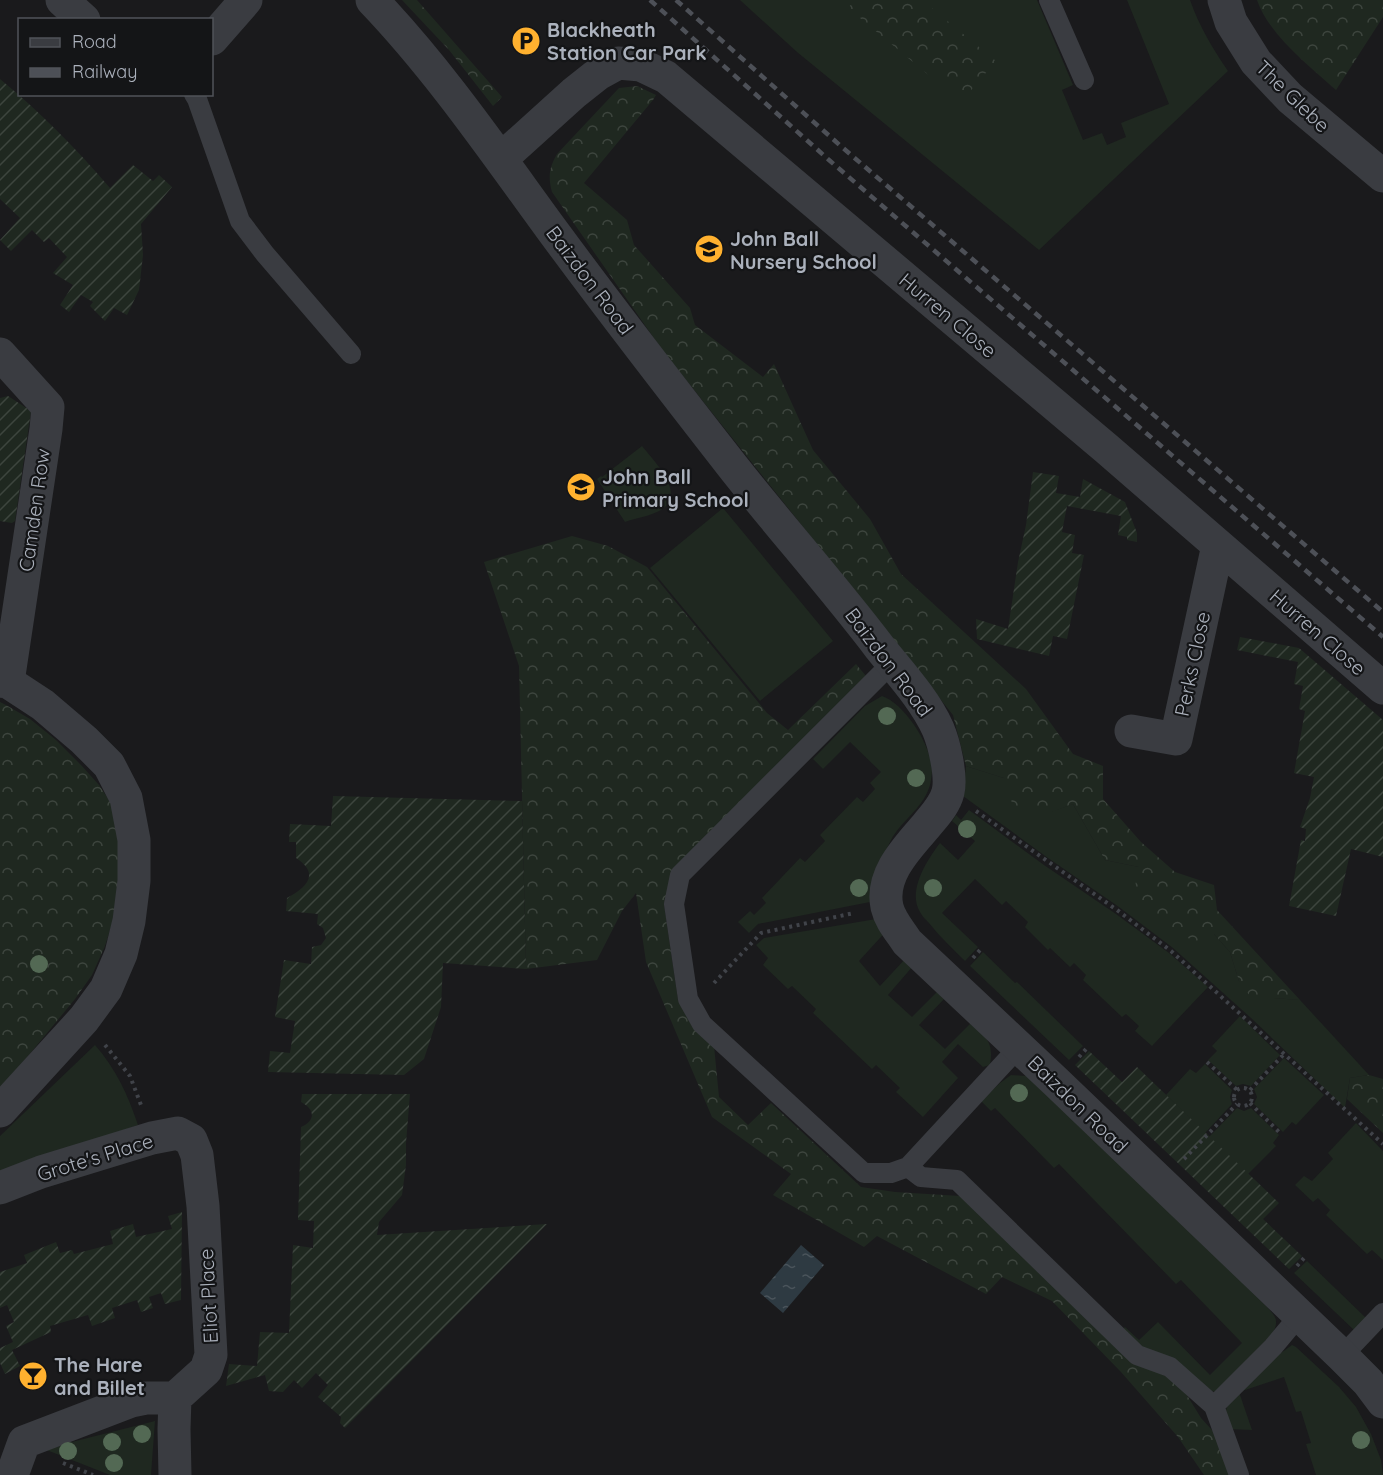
<svg xmlns="http://www.w3.org/2000/svg" width="1383" height="1475" viewBox="0 0 1383 1475" font-family="Quicksand,sans-serif">
<defs>
<pattern id="forest-crowns" width="20" height="18" patternUnits="userSpaceOnUse" patternTransform="scale(1.5)"><rect width="20" height="18" fill="#1f2820"/><path d="M2 6a3 3 0 1 1 6 0M12 15a3 3 0 1 1 6 0" fill="none" stroke="#3d453e"/></pattern>
<pattern id="garden-furrows" width="10" height="10" patternUnits="userSpaceOnUse" patternTransform="scale(1.5)"><rect width="10" height="10" fill="#1f2820"/><path d="M-1 1l2-2M0 10L10 0M9 11l2-2" fill="none" stroke="#3d453e"/></pattern>
<pattern id="water-ripples" width="26" height="14" patternUnits="userSpaceOnUse" patternTransform="scale(1.5)"><rect width="26" height="14" fill="#2e3a42"/><path d="M2 4q2-2 4 0t4 0M15 11q2-2 4 0t4 0" fill="none" stroke="#4a545b"/></pattern>
</defs>
<rect width="100%" height="100%" fill="#1a1a1c"/>
<path fill="#1f2820" d="M740,0H1037L1073,85L1062,90L1083,140L1102,133L1107,145L1126,137L1121,123L1169,104L1127,0H1190C1199,26 1213,49 1228,71L1039,250L797,52Z
M642,446C653,460 688,494 661,510C651,516 636,518 625,522L597,479L601,476L602,477Z
M723,508L833,641L760,701L650,568Z
M882,696C905,704 931,745 932,769C932,774 931,783 929,788C922,809 901,821 891,840C881,859 877,881 870,902L758,924L749,933L738,922L750,911L754,915L766,903L762,898L800,858L805,862L825,841L820,835L857,797L863,802L875,789L870,783L881,772L850,742L823,769L813,759L865,706Z
M966,766L1004,778L1041,815L1073,804L1105,860L1139,867L1214,934L1230,952L1239,981L1274,998L1300,1000L1369,1075L1350,1078L1345,1108L1251,1018L1173,948L1119,907L1048,858L963,796Z
M969,810L1044,865L1116,914L1169,953L1208,987L1152,1046L1135,1031L1139,1026L1126,1014L1122,1017L1083,980L1086,975L1074,963L1070,967L1050,948L1048,950L1025,927L1028,922L1006,901L1002,905L975,879L942,913L978,947L965,961C953,949 940,937 929,923C926,920 922,916 920,912C907,891 927,860 940,843L958,860L975,841L952,821L956,815L961,820Z
M882,918L890,927L859,961L880,986L906,958L913,966L888,995L912,1017L938,991L946,997L919,1025L945,1049L971,1023C986,1038 994,1041 990,1065L983,1067L958,1044L942,1062L958,1078L923,1117L896,1092L900,1088L876,1065L872,1069L813,1013L816,1009L792,986L788,989L763,965L768,958L756,945L764,938Z
M983,952L1015,983L1017,982L1083,1046L1069,1060L970,966Z
M1240,1016L1280,1055L1251,1086L1243,1084L1236,1086L1208,1060L1217,1051L1212,1046Z
M95,1045C116,1069 128,1095 138,1125L0,1175V1136Z
M1284,1058L1324,1095L1296,1125L1292,1122L1283,1132L1254,1104L1257,1097L1254,1089Z
M1205,1064L1232,1090L1230,1097L1232,1104L1205,1133L1166,1095L1190,1069L1196,1073Z
M1011,1075L1026,1076L1037,1080L1267,1307C1276,1317 1279,1320 1273,1333L1216,1392L1203,1389L1139,1350L1120,1332L1125,1327L1139,1340L1158,1322L1210,1375L1242,1343L1181,1280L1176,1284L1059,1164L1054,1168L995,1108L991,1111L981,1101L1000,1083Z
M1237,1108L1244,1111L1251,1108L1279,1135L1273,1143L1276,1146L1248,1174L1209,1137Z
M1356,1123L1383,1151V1260L1372,1250L1367,1254L1326,1215L1330,1210L1318,1198L1313,1202L1295,1185L1304,1176L1312,1181L1333,1159L1328,1153Z
M1307,1261L1366,1318L1354,1330L1294,1273Z
M1292,1345L1296,1347L1339,1387L1356,1407L1371,1434L1381,1460L1383,1475H1316L1306,1444L1311,1443L1301,1411L1296,1412L1284,1377L1239,1392L1252,1430L1228,1429L1226,1411L1228,1400L1277,1350L1281,1353Z
M155,1421L151,1475H110L44,1449Z"/>
<path fill="url(#forest-crowns)" d="M402,0H417L502,97L493,106L449,50Z
M855,0H922L996,61L961,102L848,8Z
M1257,0H1383V17L1336,90C1309,66 1269,35 1257,0Z
M637,86L656,95L653,100L584,183L627,220L634,245L690,308L695,325L763,377L774,364L813,450L870,519L901,574L1026,689L1073,754L1103,766V799L1141,842L1175,872L1214,885L1217,910L1300,1000L1274,998L1255,1003L1239,981L1230,952L1214,934L1194,942L1166,923L1133,896L1139,867L1105,860L1073,804L1041,816L1013,806L1004,778L966,766L953,715L663,351L552,192C548,177 549,168 557,154L619,88Z
M572,536L608,546L647,567L767,713L788,730L856,664L866,676L664,904L678,1000L692,1026L714,1046L719,1097L748,1125L771,1103L861,1187L895,1192L960,1196L1131,1361L1165,1375L1185,1392L1201,1418L1221,1440L1232,1475H1204L1178,1437L1121,1372L1052,1301L1002,1277L986,1294L877,1236L864,1247L773,1195L791,1174L712,1117L646,962L636,893L622,911L597,960L526,969L519,666L484,562Z
M0,702L6,705L30,719L56,740L81,765L99,785L113,806L120,855L117,893L113,920L105,946L92,975L75,999L0,1090Z
M1369,1075L1383,1079V1133L1347,1099L1350,1078Z"/>
<path fill="url(#garden-furrows)" d="M0,79C40,112 76,148 110,188L133,165L153,181L159,175L172,187L141,224L143,255L139,290L127,315L114,308L105,321L90,306L93,302L81,295L69,312L60,305L73,285L53,273L67,257L49,238L44,242L32,230L11,251L0,240L20,218L0,199Z
M8,396L31,411L15,521L12,523L0,521V398Z
M1033,472L1059,476L1056,493L1080,497L1083,479L1125,502L1137,533V542L1127,540V537L1118,535L1121,516L1067,506L1062,532L1075,535L1072,553L1084,555L1067,639L1053,636L1049,656L977,639L976,619L1008,629L1018,562L1026,525Z
M1240,637L1299,648L1383,720V857L1351,849L1336,916L1289,906L1301,840L1305,841L1306,829L1300,827L1310,798L1314,777L1294,773L1305,711L1299,709L1303,686L1294,684L1298,662L1237,650Z
M333,796L522,801L526,969L443,963L441,1007L424,1059L404,1075L268,1072L270,1051L290,1053L295,1021L275,1017L284,960L311,964L312,947L321,945L326,938L323,928L317,924L318,914L286,911L287,898C306,888 321,874 296,858V842H289L290,824L331,826Z
M1089,1051L1122,1082L1137,1067L1279,1203L1263,1219L1302,1256L1289,1269L1075,1065Z
M302,1094H410L406,1143V1165L402,1195L379,1222L377,1235L547,1224L345,1428L340,1423L341,1417L318,1397L328,1385L316,1373L302,1388L294,1380L283,1392L269,1391L265,1375L226,1386L229,1364L257,1366L260,1332L289,1333L293,1245L313,1248L314,1221L298,1220L301,1127C316,1121 315,1109 301,1102Z
M182,1212L181,1300L165,1304L161,1293L149,1297L153,1308L141,1312L137,1300L112,1308L115,1318L92,1326L88,1315L50,1326L51,1332L12,1350L20,1366L5,1374L0,1363V1348L13,1342L6,1326L14,1322L7,1305L0,1308V1272L27,1263L24,1255L56,1242L60,1253L72,1250L74,1254L113,1244L110,1231L133,1224L136,1237L172,1229L168,1216Z"/>
<path fill="url(#water-ripples)" d="M801,1245L824,1265L783,1313L760,1293Z"/>
<g fill="none" stroke-linecap="round" stroke-linejoin="round">
<path stroke="#404349" stroke-width="4" stroke-dasharray="3 4.5" stroke-linecap="butt" d="M976,811L1117,910L1171,951L1383,1144
M973,958L980,950
M714,983L761,933L854,913
M105,1045L130,1076L141,1105
M1079,1057L1087,1048
M1207,1062L1237,1090
M1234 1097a9 9 0 1 1 18 0a9 9 0 1 1-18 0Z
M1250,1090L1284,1054
M1250,1103L1281,1134
M1184,1159L1237,1104
M1297,1266L1304,1258
M63,1463L93,1475"/>
<path stroke="#3a3c41" stroke-width="20" d="M1049,0L1084,80
M194,94L197,99L240,221L265,254L351,354
M892,663L680,875L674,904L688,999L702,1024L864,1173H891L908,1167L1019,1047
M908,1167L921,1177L957,1180L1137,1355L1170,1367L1214,1406
M1342,1356L1383,1313
M1239,1475L1214,1406L1273,1347L1299,1316"/>
<path stroke="#3a3c41" stroke-width="33" d="M62,0L84,20
M372,0C439,70 495,152 552,230C611,310 672,389 733,467C781,528 833,586 880,648C900,673 925,700 938,729C944,743 952,776 948,792C945,805 934,816 926,826C907,848 880,875 887,907C890,920 900,931 907,942L1056,1082L1342,1356L1368,1382L1383,1402
M1224,0L1231,22L1256,62L1290,98L1383,176
M212,39L246,0
M501,159L574,93L598,74L618,63L641,65L666,77L1107,449L1383,688
M0,354L48,407L46,429L8,682
M0,681L8,682L43,705L84,740L109,765L126,798L134,840V881L129,921L121,954L106,989L84,1019L0,1111
M1131,731L1176,739L1218,545
M0,1188L41,1172L152,1138L178,1133L191,1140L197,1155L203,1206L211,1355L206,1370L175,1398L174,1429L175,1475
M12,1475L24,1442L131,1401L146,1398H175"/>
<path stroke="#4d5057" stroke-width="4.5" stroke-dasharray="8 6" stroke-linecap="butt" d="M650,0L829,160L1383,637
M676,0L843,148L1383,612"/>
</g>
<g fill="#536954">
<circle cx="887" cy="716" r="9"/>
<circle cx="916" cy="778" r="9"/>
<circle cx="967" cy="829" r="9"/>
<circle cx="859" cy="888" r="9"/>
<circle cx="933" cy="888" r="9"/>
<circle cx="39" cy="964" r="9"/>
<circle cx="1019" cy="1093" r="9"/>
<circle cx="142" cy="1434" r="9"/>
<circle cx="1361" cy="1440" r="9"/>
<circle cx="112" cy="1442" r="9"/>
<circle cx="68" cy="1451" r="9"/>
<circle cx="114" cy="1463" r="9"/>
</g>
<defs>
<g id="parking-disc" transform="scale(1.5)"><circle r="9.5" fill="#ffb12f" stroke="#141517"/><path d="M-3.5-5.5H1a3.5 3.5 0 0 1 0 7H-1V5.5H-3.5ZM-1-3.4V-.6H.8a1.4 1.4 0 0 0 0-2.8Z" fill="#111"/></g>
<g id="school-disc" transform="scale(1.5)"><circle r="9.5" fill="#ffb12f" stroke="#141517"/><path d="M0-5L7-2L0 1L-7-2ZM-4 1L0 2.5L4 1V4Q0 6-4 4Z" fill="#111"/></g>
<g id="bar-disc" transform="scale(1.5)"><circle r="9.5" fill="#ffb12f" stroke="#141517"/><path d="M-6-5H6L.8 .8V4.5H3.5V6h-7V4.5H-.8V.8Z" fill="#111"/></g>
</defs>
<g fill-rule="evenodd">
<use href="#parking-disc" x="526" y="41"/>
<use href="#school-disc" x="709" y="249"/>
<use href="#school-disc" x="581" y="487"/>
<use href="#bar-disc" x="33" y="1376"/>
</g>
<g text-anchor="middle" dominant-baseline="central" stroke-width="4.5" stroke-linejoin="round" paint-order="stroke">
<g font-size="20" font-weight="bold" fill="#abb1bc" stroke="#141517" text-anchor="start">
<text x="547" y="29">Blackheath<tspan x="547" dy="23">Station Car Park</tspan></text>
<text x="730" y="238">John Ball<tspan x="730" dy="23">Nursery School</tspan></text>
<text x="602" y="476">John Ball<tspan x="602" dy="23">Primary School</tspan></text>
<text x="54" y="1364">The Hare<tspan x="54" dy="23">and Billet</tspan></text>
</g>
<g font-size="20" fill="#abb1bc" stroke="#141517">
<text transform="translate(1293 96) rotate(44)">The Glebe</text>
<text transform="translate(590 280) rotate(53)">Baizdon Road</text>
<text transform="translate(948 315) rotate(40)">Hurren Close</text>
<text transform="translate(34 510) rotate(-82)">Camden Row</text>
<text transform="translate(1318 632) rotate(41)">Hurren Close</text>
<text transform="translate(889 662) rotate(53)">Baizdon Road</text>
<text transform="translate(1192 664) rotate(-78)">Perks Close</text>
<text transform="translate(1078 1104) rotate(44)">Baizdon Road</text>
<text transform="translate(95 1157) rotate(-17)">Grote's Place</text>
<text transform="translate(208 1296) rotate(-93)">Eliot Place</text>
</g>
</g>
<rect x="18" y="18" width="195" height="78" fill="#141517" stroke="#505359" stroke-width="1.5"/>
<rect x="30" y="38" width="30" height="9" fill="#3a3c41" stroke="#505359" stroke-width="1.5"/>
<text x="72" y="48" font-size="18" fill="#abb1bc">Road</text>
<rect x="30" y="68" width="30" height="9" fill="#4d5057" stroke="#505359" stroke-width="1.5"/>
<text x="72" y="78" font-size="18" fill="#abb1bc">Railway</text>
</svg>
